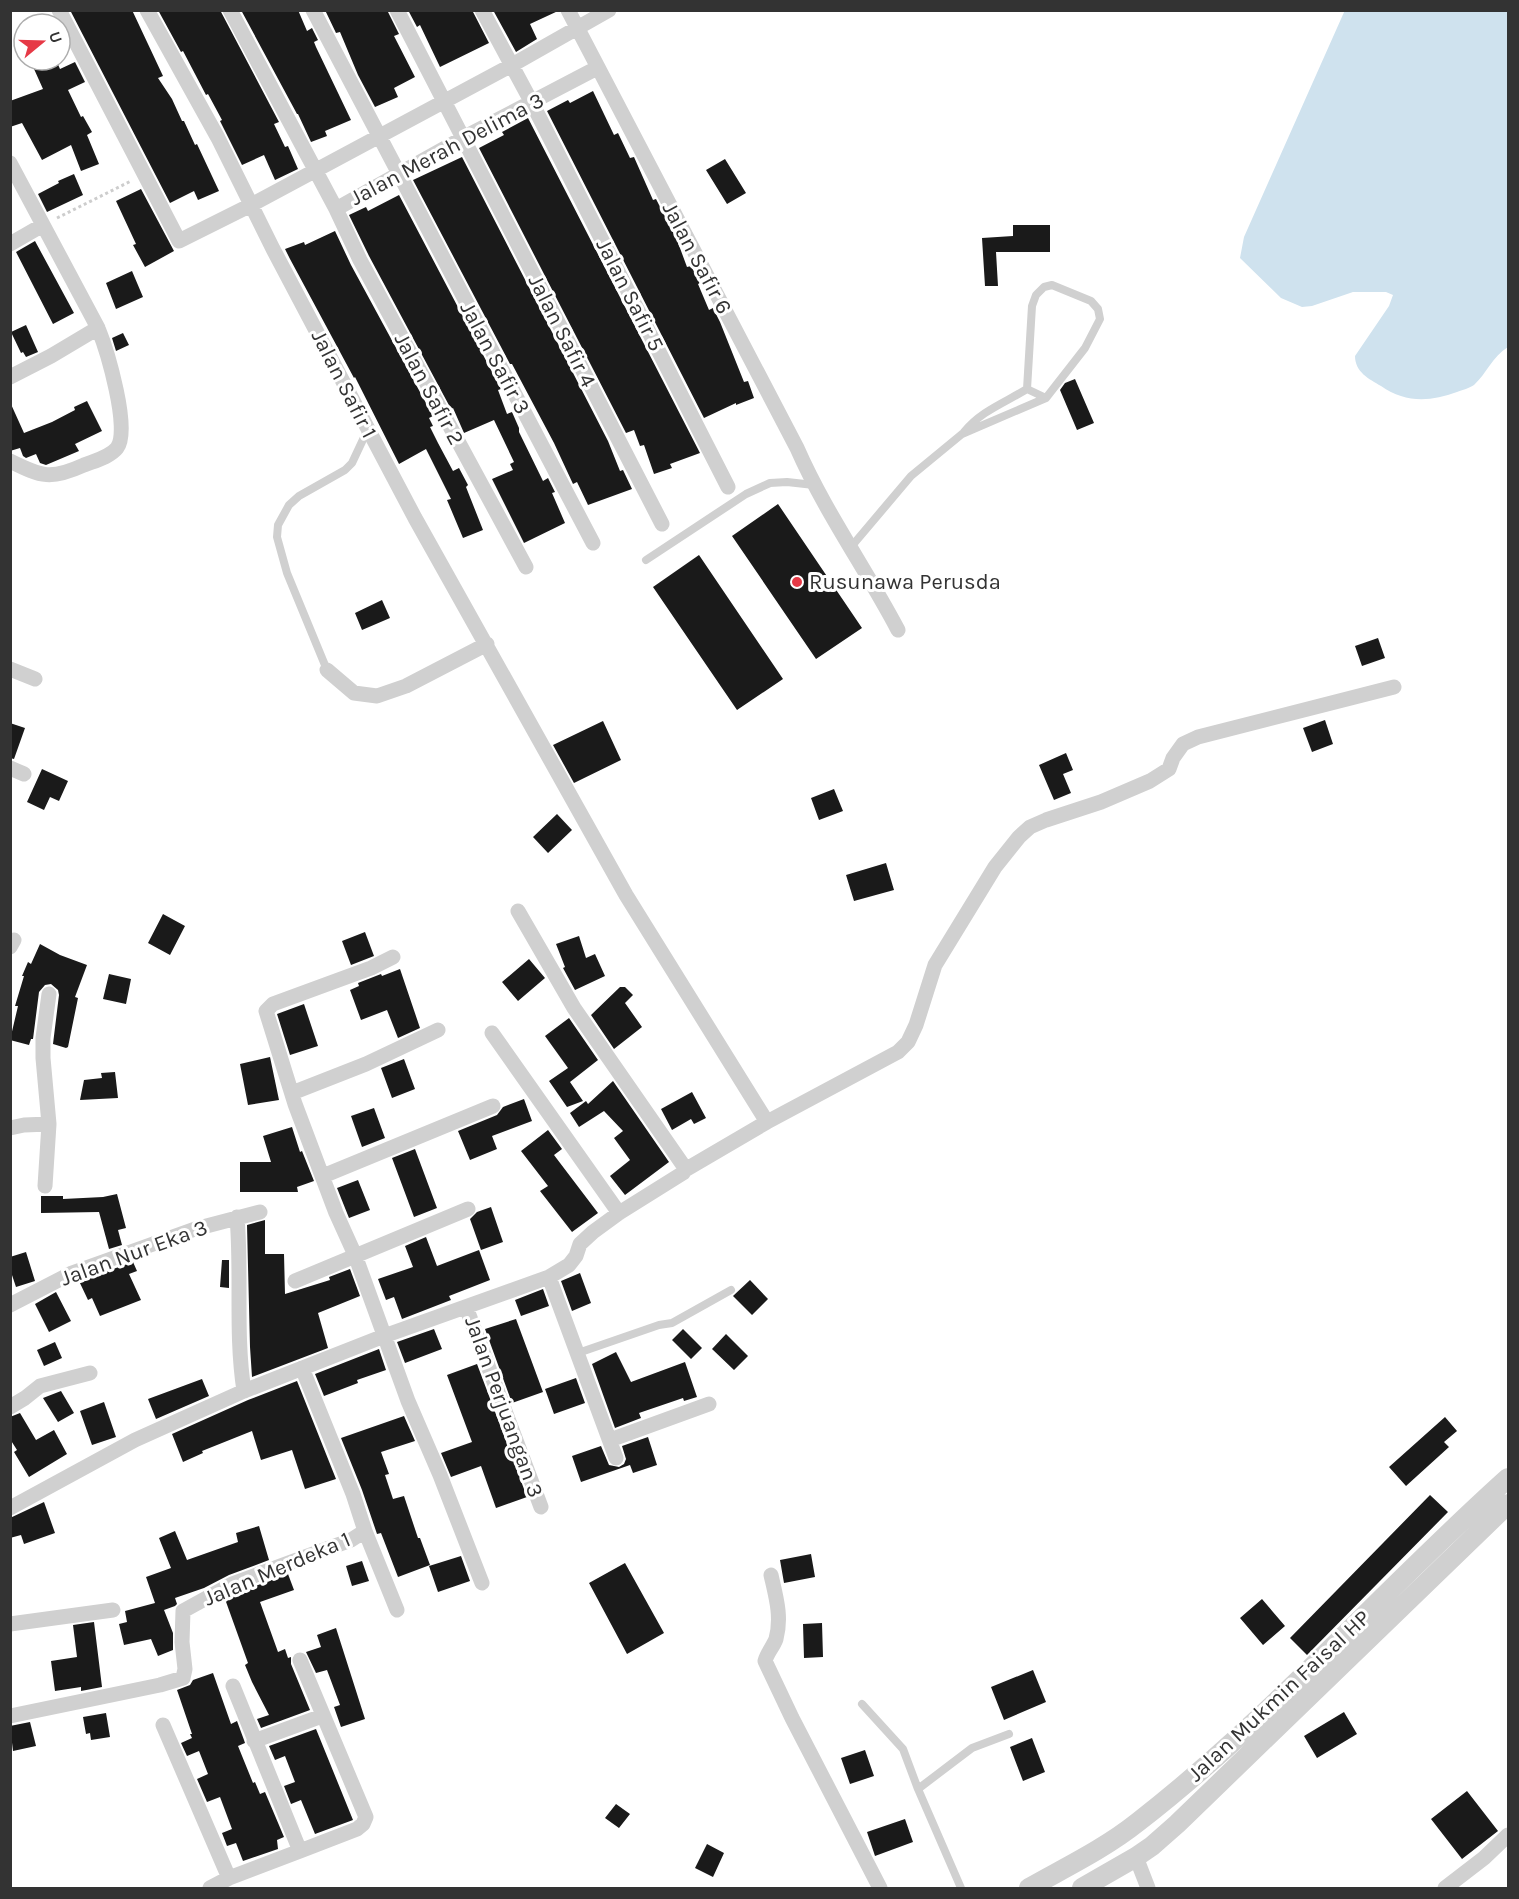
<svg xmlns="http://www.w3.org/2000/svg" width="1519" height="1899" viewBox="0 0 1519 1899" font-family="Karla,sans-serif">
<rect width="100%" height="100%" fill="#fff"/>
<path fill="#cfe2ee" d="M1345,10L1508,11V347C1492,357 1487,373 1474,385C1470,388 1462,390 1457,392C1430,402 1405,403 1381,386C1369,379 1355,372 1355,356L1389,306L1393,295L1386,292H1353L1312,306L1302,307L1281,298L1240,258L1244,237Z"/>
<path fill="#1a1a1a" d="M70,10H132L163,76L158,78L172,99L182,121H184L195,145L197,144L219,191L198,200L194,191L170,203Z
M158,10H220L279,122L274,124L285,147L288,146L298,169L275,180L264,155L242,165L220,121L222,120L208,94L206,95L183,51L181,52Z
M241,10H298L307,31L312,28L318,40L314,42L316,47L351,120L325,131L327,136L311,142L298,114H297Z
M325,10H387L399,34L394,36L415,77L394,88L398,97L375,107L358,75L340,32L336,33Z
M408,10H472L489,43L440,67L420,25L417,27Z
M493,10H558V11L530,24L537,39L516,52Z
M30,60H56L60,69L75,62L85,82L68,90L81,117L83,116L92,132L87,135L99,164L81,171L71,145L42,160L22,123L10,127V101L43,89Z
M593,91L614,135L618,133L630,158L634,157L653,200L656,199L677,240L687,267L691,266L700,283L698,284L709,310L713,308L720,322L744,382L748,381L754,398L736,405V403L704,418L547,111L568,100L570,103Z
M528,118L700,453L670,464L672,468L654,474L644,445L640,446L634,430L626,433L479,148L504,135L502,132Z
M462,157L608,441L620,471L623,470L632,489L588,505L577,482L573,484L554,443L512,364H510L413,180Z
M725,159L746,193L727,204L706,170Z
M74,174L83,195L47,212L38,194L59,183L58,181Z
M141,189L174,251L145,267L133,245L136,244L116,201Z
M399,195L501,389L498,390L507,414L512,412L519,428V432L543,481L548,478L555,492L552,493L565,523L524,543L492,479L513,470L510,464L514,462L494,420L464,433L453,408L451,409L369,256L349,215L366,207L368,211Z
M1013,225H1050V252H996L998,286H985L982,238L1013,236Z
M335,231L351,265L433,416L429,418L433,426L430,427L438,443L453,471L459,468L468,485L466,487L483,530L463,538L447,500L451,499L426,449L399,464L355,377L354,378L290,259L285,249L304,242L305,245Z
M35,241L74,313L53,324L16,252Z
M132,271L143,297L116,309L106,283Z
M26,325L38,352L26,357L23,352L21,353L11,332Z
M123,333L129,345L116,351L112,338Z
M1075,379L1094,423L1077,430L1060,390L1065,383Z
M87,401L102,431L75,444L79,451L46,465L40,463L36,454L26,458L23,456L20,448L10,451V402L24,433L52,422L75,410L74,407Z
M778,504L862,628L816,659L732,536Z
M699,555L783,679L737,710L653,587Z
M382,600L390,618L362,630L355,613Z
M1378,638L1385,658L1362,666L1355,646Z
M1325,720L1333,744L1312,752L1303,728Z
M603,721L621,760L574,783L553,745Z
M10,723L25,728L14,759L10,758Z
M1066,753L1073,770L1063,774L1071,793L1054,800L1039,765Z
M42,769L68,781L59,801L50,797L44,810L27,802Z
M834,789L843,811L819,820L811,798Z
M557,814L572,830L548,853L533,837Z
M886,863L894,890L854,901L846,875Z
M163,914L185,926L170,955L148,943Z
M365,932L374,956L351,965L342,941Z
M579,936L586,958L595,954L605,976L575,990L563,968L565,967L556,944Z
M40,944L60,955L87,965L75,997L78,998L68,1047L66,1048L53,1044L59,995L58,990L51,984L45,985L39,992L33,1039H31L29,1045L10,1040L18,1006H15L24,976H22L28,962L31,964Z
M529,959L545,978L518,1001L502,982Z
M400,969L420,1028L398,1038L387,1010L361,1020L350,990L359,986L358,983L381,974L382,976Z
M109,974L131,979L126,1004L103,999Z
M620,987H625L633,995L625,1003L642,1027L614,1049L591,1015Z
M304,1004L318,1046L290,1055L277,1014Z
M569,1018L598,1060L570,1082L583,1101L567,1107L549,1081L568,1068L545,1036Z
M270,1057L279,1100L248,1105L240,1064Z
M404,1059L415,1089L392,1098L381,1068Z
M115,1072L118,1098L80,1100L84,1080L102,1078L101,1073Z
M613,1081L669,1162L625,1195L610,1176L630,1160L614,1138L623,1131L604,1111L579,1127L570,1113L586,1101L588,1104Z
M692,1092L706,1118L694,1124L691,1119L672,1130L661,1109Z
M524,1099L532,1121L492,1136L497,1149L470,1160L458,1131L497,1115L503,1107Z
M374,1108L385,1138L362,1147L351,1116Z
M292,1127L300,1152L302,1151L314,1181L297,1187L298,1192H240V1162H271L263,1136Z
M548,1130L562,1149L554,1155L598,1213L572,1232L540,1191L548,1186L521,1151Z
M415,1149L437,1208L414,1217L392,1158Z
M358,1180L370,1210L349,1218L337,1188Z
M117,1194L126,1228L118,1230L122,1245L109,1249L99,1212L41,1213V1196H63V1199L103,1197Z
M491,1207L503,1242L481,1250L470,1219L477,1212Z
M265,1220V1254H284L285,1294L330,1280L329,1277L350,1269L360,1296L318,1313L328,1348L252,1377L250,1347L247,1225Z
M426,1237L437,1266L479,1250L490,1280L449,1296L451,1300L402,1319L394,1297L386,1300L378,1279L413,1267L405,1246Z
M26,1252L35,1281L16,1287L10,1269V1257Z
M222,1260H229V1288L220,1287Z
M133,1262L137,1271L129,1274L141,1300L100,1316L92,1298L88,1300L79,1281Z
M580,1273L591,1303L572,1311L561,1281Z
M750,1280L768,1299L752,1315L733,1296Z
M543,1289L549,1306L521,1316L515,1300Z
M56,1292L71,1321L49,1332L35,1304Z
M516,1319L543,1392L512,1403L485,1329Z
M434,1329L442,1349L405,1363L397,1342Z
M683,1329L702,1348L691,1359L672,1340Z
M726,1334L748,1356L734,1370L712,1349Z
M55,1342L62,1358L44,1366L37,1350Z
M379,1349L386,1370L357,1380L358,1383L324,1396L315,1374Z
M616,1352L631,1382L685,1362L697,1397L684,1401L683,1398L639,1413L641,1418L615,1428L592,1364Z
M477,1364L527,1497L496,1508L481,1466L451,1477L441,1453L472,1442L447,1375Z
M576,1378L585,1403L554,1414L545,1389Z
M202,1379L209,1396L156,1419L148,1399Z
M297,1381L336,1479L305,1489L292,1450L261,1460L252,1431L202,1451L203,1453L183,1462L172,1434L248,1400Z
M61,1391L74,1413L58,1422L43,1398Z
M104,1402L116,1437L92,1445L80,1411Z
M20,1413L36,1440L54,1430L67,1454L29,1477L14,1452L17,1450L10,1439V1417Z
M404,1416L415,1441L381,1452L389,1474L385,1475L393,1499L404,1496L418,1538H420L430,1565L398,1577L381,1533L377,1534L362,1490L341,1438Z
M1445,1417L1457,1431L1444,1442L1449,1447L1406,1486L1389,1467Z
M648,1437L657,1465L633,1473L630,1465L581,1482L572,1456L601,1446L609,1465L619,1467L624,1464L626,1459L622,1446Z
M1430,1495L1448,1512L1307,1655L1290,1638Z
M44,1502L55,1533L24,1544L21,1535L10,1538V1518Z
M259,1526L269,1560L229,1575L204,1588L175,1598L177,1604L175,1606L164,1610L173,1633V1650L158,1656L151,1639L124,1645L119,1624L127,1622L125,1611L155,1603L146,1577L171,1568L159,1538L175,1531L187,1560L238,1542L236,1533Z
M811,1554L815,1577L784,1583L780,1560Z
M461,1556L470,1581L438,1592L429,1566Z
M362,1561L369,1581L352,1586L346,1566Z
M625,1563L664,1633L627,1654L589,1583Z
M288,1574L294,1590L260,1602L278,1652L285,1649L288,1658L291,1657V1664L310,1710L261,1728L257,1719L269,1715L252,1682L245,1665L248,1663L225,1599L236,1593Z
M1262,1599L1285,1626L1263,1645L1240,1618Z
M94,1622L102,1687L81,1691V1687L55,1691L51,1661L77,1657L73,1625Z
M822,1623L823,1657L804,1658L803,1624Z
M336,1628L365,1719L341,1727L334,1707L340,1705L327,1670L316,1673L306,1652L321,1647L317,1635Z
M1033,1670L1046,1702L1004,1720L991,1687Z
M213,1673L231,1724L237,1721L244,1740L245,1743L238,1746L253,1783L255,1782L260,1794L265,1792L284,1837L277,1840L278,1849L243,1861L236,1843L227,1846L222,1833L232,1829L220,1797L207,1802L197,1779L208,1774L199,1751L187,1756L181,1743L192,1738L190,1734H192L177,1690L190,1685L193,1680Z
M1344,1712L1357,1734L1317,1758L1304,1736Z
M106,1713L110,1737L91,1740L90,1733L86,1734L83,1717Z
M30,1722L36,1746L13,1751L10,1726Z
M316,1729L353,1820L315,1834L301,1800L291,1804L284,1786L295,1782L285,1756L275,1760L269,1746Z
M1032,1738L1045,1772L1023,1781L1010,1747Z
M865,1750L874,1776L850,1784L841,1758Z
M1467,1791L1498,1831L1462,1859L1431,1819Z
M616,1804L630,1814L619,1828L605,1818Z
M905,1819L913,1842L875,1856L867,1832Z
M707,1844L724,1853L713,1877L695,1868Z"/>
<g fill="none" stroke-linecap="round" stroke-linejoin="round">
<path stroke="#cdcdcd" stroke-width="3" stroke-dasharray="3 3" stroke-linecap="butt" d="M57,218L131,181"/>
<path stroke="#d0d0d0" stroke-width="8" d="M964,432C981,411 1004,403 1027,389
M851,547L911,476L962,434L1046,398L1085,348L1100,319L1098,309L1091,301L1052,285L1044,287L1036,295L1032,306L1027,389L1046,398
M646,560L746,494L770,483L787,482L814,485
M327,670L287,573L277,537L278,525L289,505L299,496L345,470L352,463L367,431
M578,1353L659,1325L672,1323L731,1290
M862,1704L903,1749L918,1789
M961,1888L918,1789L972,1748L1009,1734"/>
<path stroke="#d0d0d0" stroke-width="15" d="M59,10L179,241L253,204L512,65L609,10
M147,10L218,138L273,249L415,518L626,895L767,1122L685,1170
M230,10L336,209L463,138L597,68
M313,10L593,543
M397,10L662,524
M482,10L532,103L728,487
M568,10L797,448C825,512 866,569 898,630
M10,163L98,328C107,350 131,430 117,448C110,457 94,461 84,465C51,480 42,477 10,461
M336,209L360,260L526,567
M10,244L43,225
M10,377L51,356L98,328
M10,669L35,679
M327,670L354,693L377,696L406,686L487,644
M10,768L24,774
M10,947L14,940
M393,957L371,968L273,1004L266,1011L295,1104L336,1213L355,1255L408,1401L440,1475L482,1583
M492,1033L619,1213
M292,1093L366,1064L438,1030
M767,1122L898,1052L908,1042L916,1025L935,965L995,867L1019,837L1030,827L1046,820L1101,802L1150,781L1169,769L1173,758L1183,744L1198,737L1394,687
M10,1128L24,1125L49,1124
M323,1176L493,1106
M45,1186L49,1124L43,1058V1038L49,994
M237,1217C242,1275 235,1333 244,1391
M549,1277L616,1458
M295,1281L468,1209
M10,1305L72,1273L195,1229L260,1212
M466,1307L541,1507
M302,1368L353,1494L365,1531L397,1610
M10,1407L25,1398L40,1386L90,1373
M610,1440L709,1404
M10,1508L135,1440L244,1391L384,1336L549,1277L569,1265L576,1256L580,1244L593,1232L619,1213L683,1173L685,1170L683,1165L574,1008L518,911
M771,1575C776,1597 782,1617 776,1639C773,1647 767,1653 765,1661L792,1718L880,1888
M10,1624L113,1610
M10,1716L160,1685L183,1678L185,1669L182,1642L183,1611L232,1584L351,1540L365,1531
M163,1725L229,1878
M254,1741L322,1716
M300,1851L357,1829L363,1824L366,1817L300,1660
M1136,1857L1148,1888
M210,1888L229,1878L300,1851L233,1686
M1445,1888L1484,1858L1508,1835"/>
<path stroke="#d0d0d0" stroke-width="20" d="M1029,1888C1066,1867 1104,1849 1138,1822C1271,1719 1383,1590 1508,1478
M1082,1888L1136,1857L1152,1846L1177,1824L1508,1504"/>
</g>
<circle fill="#e63946" stroke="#fff" stroke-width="2" cx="797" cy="582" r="6"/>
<g text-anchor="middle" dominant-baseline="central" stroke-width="6" stroke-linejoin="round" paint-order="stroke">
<g font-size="22" fill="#333" stroke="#fff">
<text transform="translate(447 149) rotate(-28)">Jalan Merah Delima 3</text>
<text transform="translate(697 258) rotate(62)">Jalan Safir 6</text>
<text transform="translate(630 295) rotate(63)">Jalan Safir 5</text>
<text transform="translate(562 331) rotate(63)">Jalan Safir 4</text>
<text transform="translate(495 358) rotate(62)">Jalan Safir 3</text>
<text transform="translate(344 384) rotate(63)">Jalan Safir 1</text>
<text transform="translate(429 389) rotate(62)">Jalan Safir 2</text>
<text transform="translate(134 1253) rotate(-20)">Jalan Nur Eka 3</text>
<text transform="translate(504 1407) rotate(70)">Jalan Perjuangan 3</text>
<text transform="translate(277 1569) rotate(-23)">Jalan Merdeka 1</text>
<text transform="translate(1279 1696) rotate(-43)">Jalan Mukmin Faisal HP</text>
</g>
<g font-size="22" fill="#333" stroke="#fff" text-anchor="start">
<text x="809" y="582">Rusunawa Perusda</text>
</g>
</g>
<rect width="1519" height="1899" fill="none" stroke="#333333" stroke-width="24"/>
<g transform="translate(42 42) rotate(71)"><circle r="28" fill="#ffffff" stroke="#adadad" stroke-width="1.5"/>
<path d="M0-4.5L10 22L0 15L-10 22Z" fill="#e63946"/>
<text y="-9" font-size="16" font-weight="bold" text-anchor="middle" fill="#333333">U</text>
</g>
</svg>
